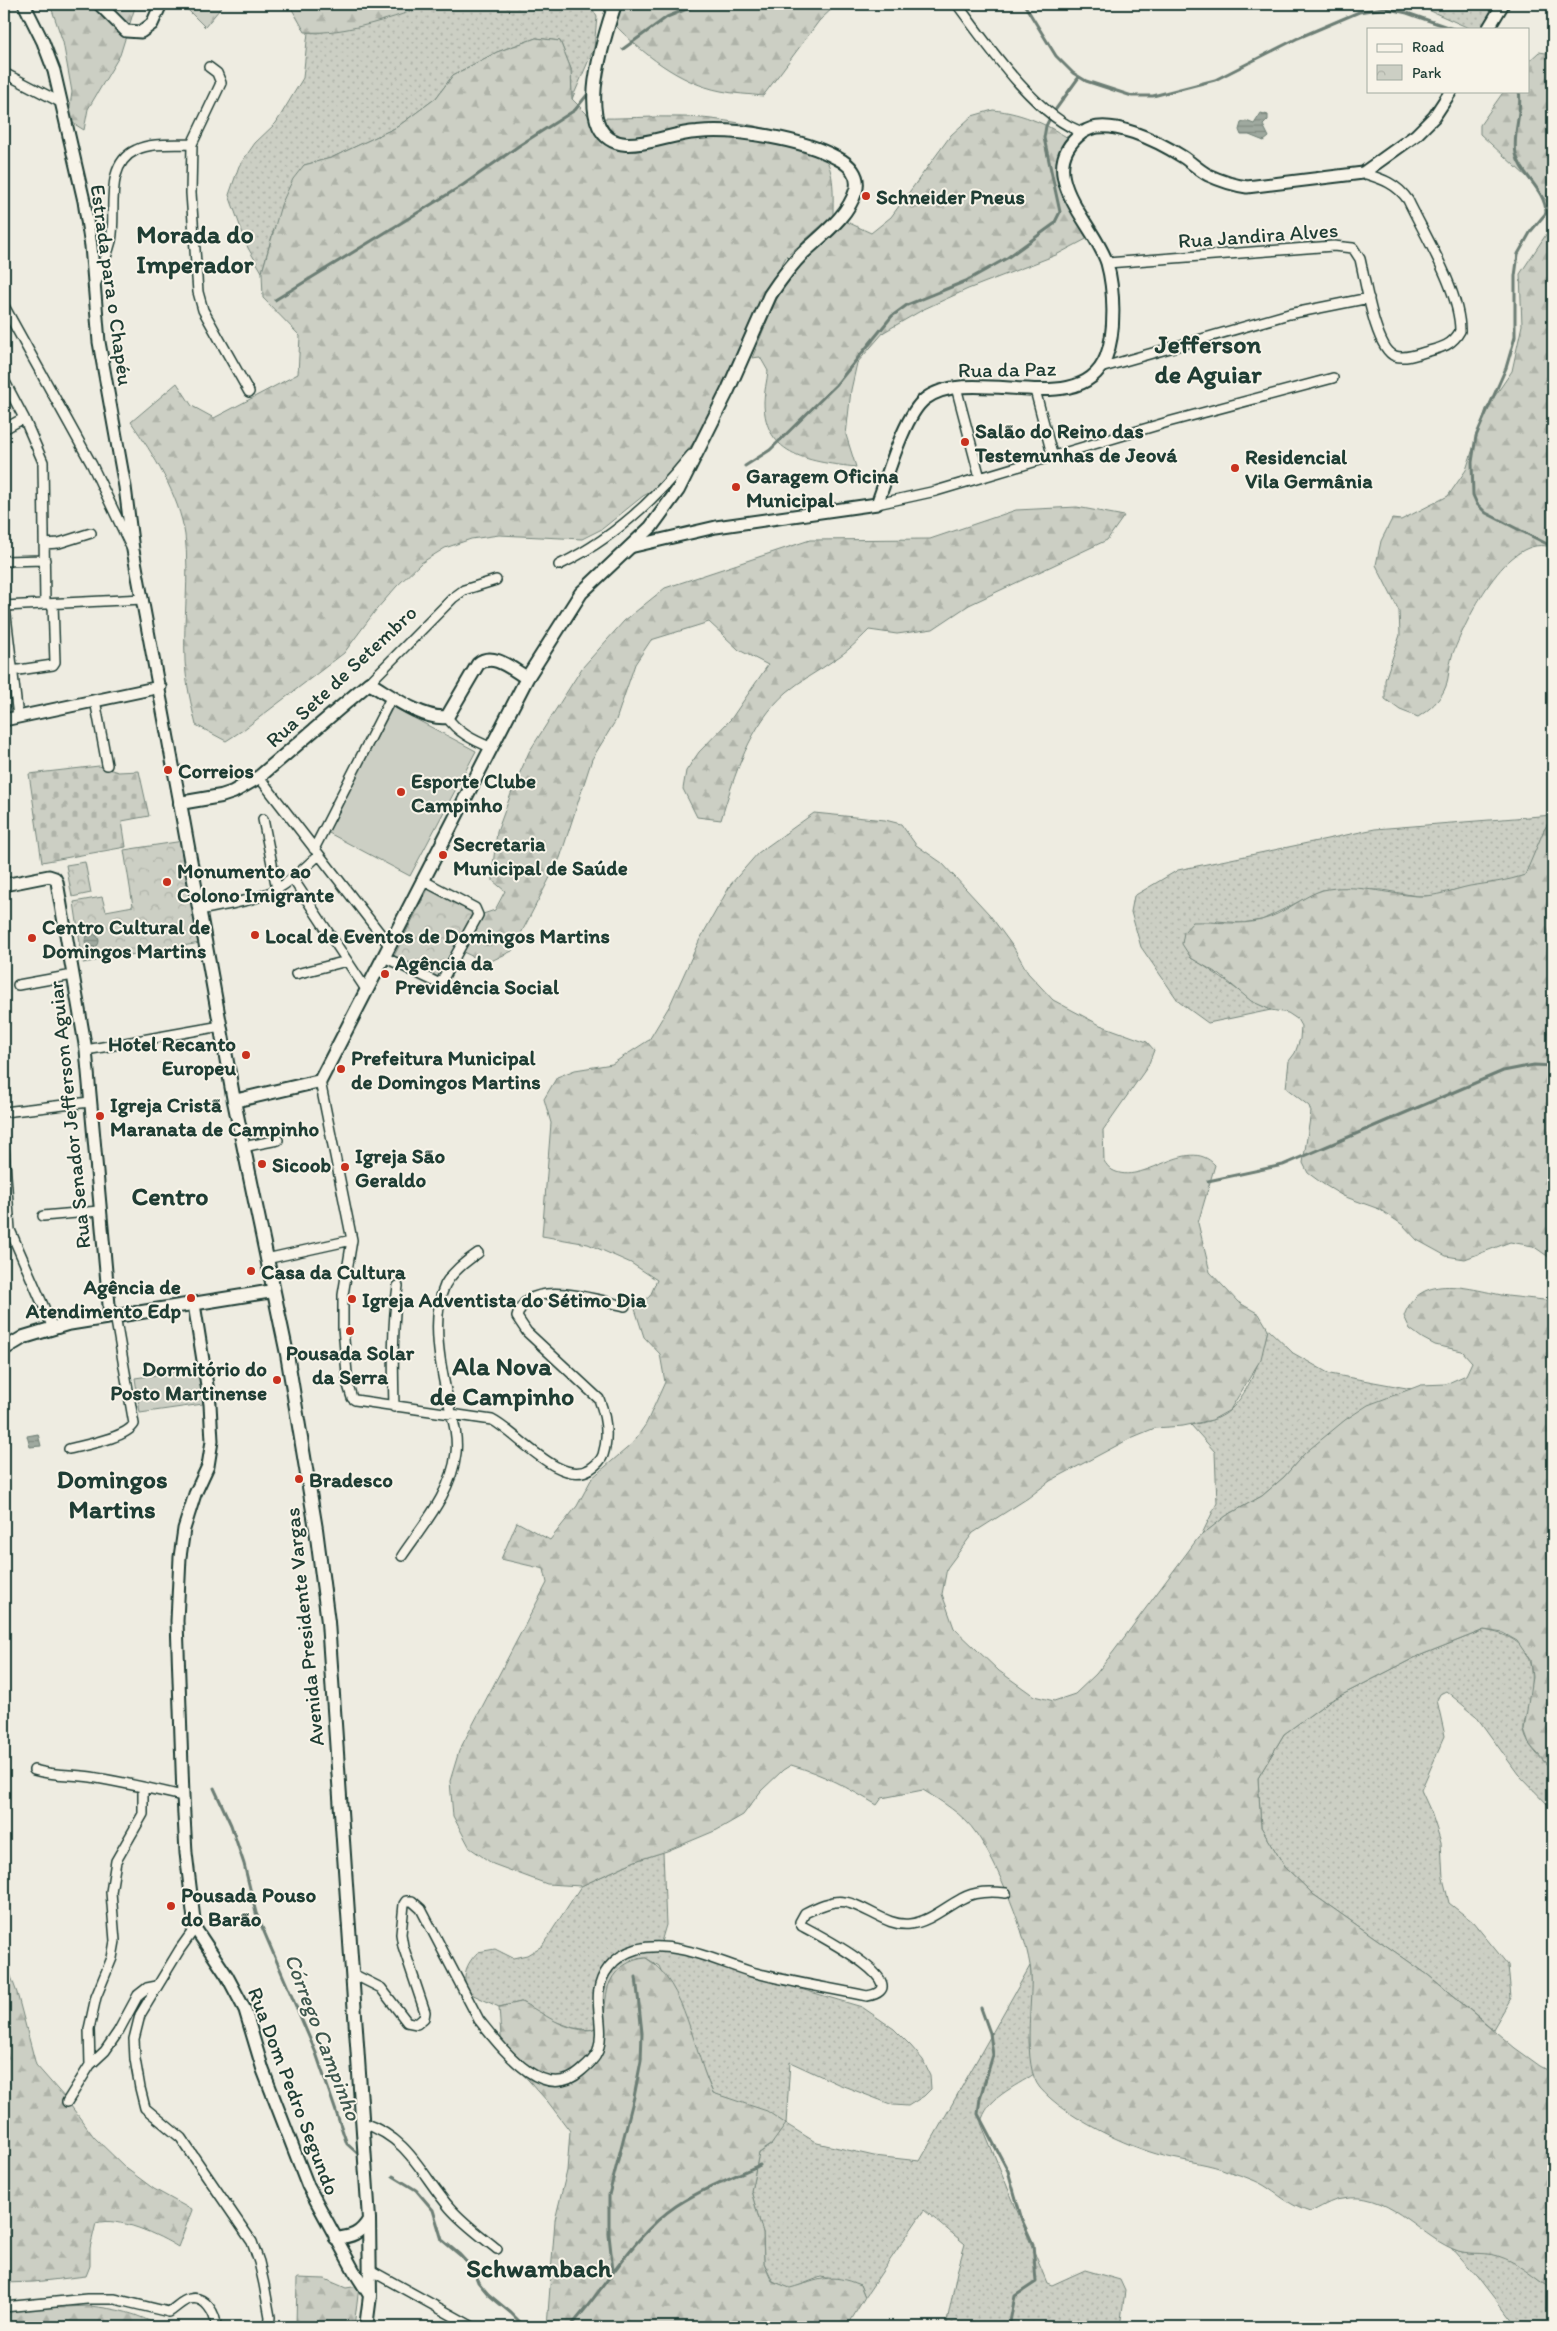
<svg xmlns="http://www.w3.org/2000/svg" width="1557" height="2331" viewBox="0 0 1557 2331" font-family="Itim,sans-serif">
<defs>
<pattern id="grass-dots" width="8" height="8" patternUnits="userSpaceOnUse" patternTransform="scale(1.25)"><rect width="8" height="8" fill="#cccfc4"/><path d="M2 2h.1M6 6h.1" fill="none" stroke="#afb3a9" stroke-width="1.8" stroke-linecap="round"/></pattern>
<pattern id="forest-firs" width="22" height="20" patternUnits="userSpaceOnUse" patternTransform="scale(1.25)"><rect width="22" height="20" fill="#cccfc4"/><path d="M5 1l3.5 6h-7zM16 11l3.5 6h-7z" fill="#afb3a9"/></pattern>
<pattern id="cemetery-stones" width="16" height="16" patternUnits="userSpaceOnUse" patternTransform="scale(1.25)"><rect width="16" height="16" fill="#cccfc4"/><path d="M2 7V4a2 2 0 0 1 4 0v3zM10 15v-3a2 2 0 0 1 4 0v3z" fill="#afb3a9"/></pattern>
<pattern id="park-crowns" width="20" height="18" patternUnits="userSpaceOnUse" patternTransform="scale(1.25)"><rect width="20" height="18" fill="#cccfc4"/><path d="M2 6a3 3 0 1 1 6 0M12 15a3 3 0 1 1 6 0" fill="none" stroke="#afb3a9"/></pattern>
<pattern id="water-rules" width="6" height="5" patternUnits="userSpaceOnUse" patternTransform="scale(1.25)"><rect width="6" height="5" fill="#9fa99f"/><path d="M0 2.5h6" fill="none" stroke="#818b82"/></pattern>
</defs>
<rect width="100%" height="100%" fill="#eeece1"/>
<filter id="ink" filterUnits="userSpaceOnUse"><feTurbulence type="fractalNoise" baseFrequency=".02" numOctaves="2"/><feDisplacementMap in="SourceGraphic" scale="10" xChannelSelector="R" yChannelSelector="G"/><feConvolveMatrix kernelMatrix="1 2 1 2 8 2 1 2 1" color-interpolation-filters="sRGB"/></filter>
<g filter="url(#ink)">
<path fill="url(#grass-dots)" stroke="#76867c" d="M433,4H590L597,17L594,48L572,99L571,69L560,41L536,38L497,52L453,75L436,98L397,127L331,158L304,165L273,232L262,272L248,248L229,195L239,166L255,143L276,123L303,78L308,32L318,33L414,10Z
M1415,4H1497L1484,29H1471Z
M1553,815L1544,830L1526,875L1502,882L1455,890L1437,896H1417L1382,890H1322L1262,920L1242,923L1217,921L1191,958C1220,974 1242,997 1271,1010L1208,1023L1179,1002L1141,947L1131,912L1134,896L1178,870L1375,829Z
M1268,1329L1293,1353L1330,1374L1412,1389L1397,1395L1305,1453L1284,1477L1262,1496L1226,1516L1201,1536L1217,1503L1215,1452L1191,1425C1204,1422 1220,1420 1230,1410C1250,1392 1262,1355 1268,1329Z
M1484,1630C1532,1638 1535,1662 1529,1705C1527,1713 1523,1724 1524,1731C1527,1747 1543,1760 1553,1771V1810L1518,1774L1476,1716L1446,1691L1440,1694L1437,1700L1445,1736L1421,1790L1431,1812L1441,1842L1443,1878L1449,1903L1473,1922L1508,1965L1511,1998L1493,2029L1428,1975L1314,1895L1285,1867L1261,1827L1258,1778L1284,1734L1328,1702L1416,1657Z
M663,1852L666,1925L661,1942L657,1947L862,2007L894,2029L911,2046L923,2060L930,2075L931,2089L924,2096L908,2106L893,2105L838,2084L790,2062L786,2124L817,2143L874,2156L920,2161L1030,1966C1036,2002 1023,2039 1034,2074C1015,2087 986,2098 981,2123L1047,2283L1052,2285L1085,2270L1120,2280L1125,2291L1120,2327H946L957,2272L965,2244L924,2210L865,2297L860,2285L821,2277L790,2289L773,2281L764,2263L763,2233L751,2191L759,2153L772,2145L739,2103L713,2093L659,1966L646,1958L633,1959L610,1982L606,2013L600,2024L591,2030L574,2028L551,2020L521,2002L499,2007L467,1992C462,1975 466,1964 478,1952L495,1949L513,1958L527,1955L542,1946L581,1886L635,1861Z
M1451,2248C1466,2256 1481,2251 1497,2255C1517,2260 1536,2278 1553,2290V2327H1516L1477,2277Z"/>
<path fill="url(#forest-firs)" stroke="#76867c" d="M50,4H136L120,55L88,109L84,130L68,120L72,92L63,42Z
M182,4H224L205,27Z
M289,4H433C394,17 346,35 305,32Z
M618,4H837L819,21L763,96C749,94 734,94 721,91C679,83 642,53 613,23Z
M536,38L560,41L571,69L572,99L591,118C621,119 652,116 683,117C712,117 808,130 824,155C835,174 833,194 833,215L786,257L764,298L728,380L712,406L701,432L661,487L643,496L602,529L582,539L499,535L471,539L445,548L421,563L397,586L376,610L344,653L243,730L226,741L196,725C191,704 186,683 185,661C183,619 190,577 185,535C179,495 153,454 131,422L177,383L192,406L214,418L298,374L300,336L263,298L262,272L281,205L293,179L304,165L331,158L397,127L436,98L453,75L497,52Z
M1539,52L1553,54V209L1527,177L1480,134V125L1504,91H1528V62Z
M993,110C1024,113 1051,126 1077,144C1057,173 1080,207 1092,236L1056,255L968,289L924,309L884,332L857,363L851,390L846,435L856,467C812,462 764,457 764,402C764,392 767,381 768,371L760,357L752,358C764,330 774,298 792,273C806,253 827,238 845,221L871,233L891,217L951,135L972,116Z
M1553,224V548C1508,529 1464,624 1452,656C1449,666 1449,677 1446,686C1441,700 1429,710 1418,717L1400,710L1385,699V680L1400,635L1399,611L1376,565L1381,541L1392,519L1401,520L1448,496L1466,470L1486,409L1512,371L1522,325L1520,274Z
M1077,507L1124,516L1107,540L969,605L933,629L897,634L869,630C858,641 847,652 834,660C819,671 801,680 787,692C750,724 734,776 721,820L697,817L683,789L686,771L699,752L731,719L768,665L739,650L709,622L651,640L635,664L616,720L592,759L560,858L512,951L487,963L463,952L483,914L495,910L505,891L493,881V865L497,832L512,791L529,752L582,668L624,621L665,588L810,540L930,539L1016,510Z
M814,813L885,820L901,824L916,845L942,863L989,914L1014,948L1028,973L1053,1000L1100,1025L1147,1042L1154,1050L1148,1066L1103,1130L1104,1161C1106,1164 1109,1168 1112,1170C1143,1188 1187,1134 1215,1165L1198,1223L1210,1272L1238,1302L1259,1314L1268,1329L1261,1359L1230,1410L1212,1420L1183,1426L1155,1428L1133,1437L1050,1481L1028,1498L973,1533L947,1568L942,1594L954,1628L999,1671L1034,1696L1054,1701L1075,1694L1096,1674L1114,1651L1198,1538L1226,1516L1262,1496L1284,1477L1305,1453L1345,1420L1368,1405L1421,1385L1446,1384L1466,1375L1472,1362L1462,1351L1435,1345L1422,1338L1410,1329L1404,1316C1420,1270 1472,1290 1507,1296C1522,1298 1538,1299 1553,1301V1771L1529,1744L1524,1730L1532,1677L1530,1660L1517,1641L1503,1633L1484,1630L1416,1657L1328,1702L1284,1734L1258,1778L1261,1827L1285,1867L1314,1895L1428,1975L1515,2048L1540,2066L1553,2073V2290C1536,2278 1518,2262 1498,2256C1483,2251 1468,2256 1453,2249C1416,2233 1387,2190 1342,2199C1331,2200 1320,2208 1310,2212C1292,2206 1284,2199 1268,2188C1258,2181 1243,2176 1230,2172C1209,2163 1187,2162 1164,2156C1127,2147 1065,2117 1040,2088C1021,2065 1033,2002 1031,1973C1028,1937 997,1862 976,1833C964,1815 941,1801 923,1790L882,1798L877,1805C848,1788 823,1774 791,1765L783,1770L761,1791L743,1815L717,1830L667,1851L635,1861L581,1886L547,1884L493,1864L470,1848L453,1816L450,1781L459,1751L547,1583L544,1569L501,1559L517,1522L550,1540L577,1506L592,1478L632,1444L646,1424L665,1382L660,1354L644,1337L635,1309L650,1296L657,1280L631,1263L588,1244L542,1236L551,1123L544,1099L557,1077L575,1070L612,1064L649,1040L670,1005L699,941L731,884L758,853Z
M1553,816V1260L1533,1246L1510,1242L1465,1259L1446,1256L1417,1240L1403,1225L1379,1209L1343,1196L1323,1184L1308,1173L1303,1163L1311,1112L1309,1106L1286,1088L1289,1061L1295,1053L1300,1039L1301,1026L1297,1019L1288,1013L1271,1010L1251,1001L1220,975L1191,958L1182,944L1184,932L1193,922C1216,921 1239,926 1261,920C1283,915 1304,895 1323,890C1355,883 1386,894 1418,896C1436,897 1451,890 1470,886C1489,883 1507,881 1525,875L1544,830Z
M4,1957L17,1993L36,2065L65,2098L94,2137L127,2169L154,2189L192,2210L178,2247C159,2235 118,2216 96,2223L90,2248V2266L86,2276L34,2282L4,2283Z
M646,1958C687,1984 693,2052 713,2093L767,2111L786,2124L771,2145L759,2153L751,2191L763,2233L764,2263L772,2281L790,2288C820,2280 829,2272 860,2285L865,2297L847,2327H547L555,2220L567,2171L570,2131L548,2102L502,2051L499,2007L521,2002C539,2010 553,2023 573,2028C615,2039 600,2002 610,1982C617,1967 631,1959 646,1958Z
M297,2278L325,2279L346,2288L359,2286L354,2327H296Z
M90,2306C116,2309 138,2313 160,2327H4V2314L12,2309Z"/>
<path fill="url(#cemetery-stones)" stroke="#76867c" d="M99,766L118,772L139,771L149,816L122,821L126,847L42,862L29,774Z"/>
<path fill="url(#park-crowns)" stroke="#76867c" d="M183,841L200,943L83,963L74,902L102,897L106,911L133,906L124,850Z
M85,862L91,893L72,897L66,865Z
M428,889L471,910L472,914L440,979L394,956Z"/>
<path fill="#cccfc4" stroke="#76867c" d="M393,707L476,751L410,876L327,832Z
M198,1369L203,1404L140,1413L135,1378Z"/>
<path fill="url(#water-rules)" stroke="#6c7e74" d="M1261,113L1268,115V120L1263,125L1269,137L1264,141L1249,135H1241L1239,130L1241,123L1246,121L1254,124Z
M85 941a7 7 0 1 1 14 0a7 7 0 1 1-14 0Z
M38,1434L41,1446L30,1447L27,1436Z"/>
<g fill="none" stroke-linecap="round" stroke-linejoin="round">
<path stroke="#6c7e74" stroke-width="3" d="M1024,4L1056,56L1073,73L1086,81L1132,96H1153L1215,80L1298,38L1359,12L1384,8L1407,13L1453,29
M623,49L667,17L699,4
M1519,91C1523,112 1512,133 1516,154C1520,174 1546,190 1546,213L1531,231L1518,254L1515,276V337L1506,368L1476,436L1472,462L1473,495L1477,504L1486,513L1553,547
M1056,109L1079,77
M275,300L463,185L520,145L575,110L587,95
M745,466L770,450L836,385L892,316L907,305L966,281L1007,258L1054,224L1060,212L1044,138L1046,126L1049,120
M1208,1181L1283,1165L1503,1071L1534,1065L1553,1066
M214,1788L231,1825L244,1864L256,1913L316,2053L347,2144L357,2153
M981,2008L990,2033L993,2055L980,2098L978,2114L1008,2171L1022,2220L1033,2244L1036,2282L1015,2296L1009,2327
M393,2176L416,2190L433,2210L442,2240L460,2255L473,2269L478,2282L488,2294L511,2313L525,2327
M613,2271L609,2235V2195L634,2097L641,2061L642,2033L636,1977
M570,2327C604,2290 634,2234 676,2206C702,2189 732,2177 760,2165"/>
<g stroke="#1f3d34" stroke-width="12">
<path id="minor" d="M957,4C985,42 1038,119 1083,132
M209,67L217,73L221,83L192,144L191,193L198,292L203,310L249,392
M4,73L60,102
M1107,263L1333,246L1353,248L1360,259C1365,279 1375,349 1395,356C1404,359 1416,355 1425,352C1440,348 1452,346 1460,331C1460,291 1425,236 1408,200C1396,183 1382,179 1363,173
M95,285C101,271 107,256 111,241C117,214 103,165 136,150C152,142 175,145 192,144
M4,306L92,465L131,547
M1100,368L1289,314L1369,298
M4,380L24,418L43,462L45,604
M956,387L980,478
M1035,390L1053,458
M4,429L24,418
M877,504L936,491L1168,422L1333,378
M44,544L59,543L91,533
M4,561L45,560
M559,565C611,540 655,500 691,455
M4,599L18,717
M4,606L143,599
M12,671L53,665L55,662L53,604
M369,683L453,598L464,590L496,580
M95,700L107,765
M447,717C457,732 473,740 490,747
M259,777L389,945
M263,819L277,889
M314,849L392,696
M293,879L367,991
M199,910C225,905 256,901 279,888C294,879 306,866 319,855
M384,957L440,984L478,915L475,908L422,880
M296,974L347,961
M18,985L73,975
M86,1050L221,1026
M320,1081L352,1240L343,1295V1328L348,1385L352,1398L355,1400L492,1420C518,1433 560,1487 590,1469C596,1465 601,1461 603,1455C609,1436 606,1417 599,1399L527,1332L517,1317C527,1276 596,1300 625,1306
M4,1112L90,1102
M243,1147L278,1140
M4,1148L10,1230L53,1328
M43,1216L99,1211
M266,1259L352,1240
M394,1407C393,1366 392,1327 398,1286
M69,1449C84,1445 126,1438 134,1424L115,1315
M402,1556C423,1525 452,1492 456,1453C458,1436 453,1420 449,1404C441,1370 430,1318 445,1285C452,1272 466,1261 478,1253
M34,1770C53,1776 72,1774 91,1777C122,1782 152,1789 183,1796
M195,1928L180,1949L140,2015L134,2039L135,2059L140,2088L145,2108L181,2138L252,2242L259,2262L264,2284L270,2317L269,2327
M353,1974L381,1988L407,2022L417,2024L424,2018L425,2012L403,1946L401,1934L404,1904L406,1901H412L421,1909L479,2020C501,2047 543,2105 581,2071C588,2065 595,2059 598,2051C607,2021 587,1995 609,1967C616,1958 627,1952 637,1949C677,1940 715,1961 752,1972C789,1982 829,1988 867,1996C921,1987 813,1932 802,1926L800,1922L805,1913C815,1908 833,1899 845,1902C867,1906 887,1927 910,1924C929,1922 944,1908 961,1899C975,1891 990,1891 1006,1893
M90,2065L89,2029L96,1997L112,1958L115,1941L111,1892L116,1861L143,1814V1787
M67,2102L90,2065L105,2051L118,2032L138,1995L147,1988L157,1986
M363,2123C410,2139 420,2173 450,2208C464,2224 481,2236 497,2249
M370,2270L473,2327
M4,2307L87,2299H115L169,2312C176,2308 182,2300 190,2299C205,2295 216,2314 216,2327"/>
</g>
<g stroke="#1f3d34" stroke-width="15">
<path id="tertiary" d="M24,4L43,42L54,71L84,201L91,246L99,342L125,487L133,550L180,803
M99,4L126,31L141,32L152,24L161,4
M1488,29L1503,4
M630,547L716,527L877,504C887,478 904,415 925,399C972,363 1081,422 1106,357C1116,332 1114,288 1107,263C1095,224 1031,172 1082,133C1107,114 1161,143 1183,157C1192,163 1199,170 1208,175C1221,181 1233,185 1247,187L1363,173L1416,135L1434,117L1451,91
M4,720L160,687
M4,885L49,876L55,878L57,882L86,1050L110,1316
M194,1304L210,1404L212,1441L208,1466L195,1494L184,1529L180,1557L177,1621L183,1796L186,1853L195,1928L227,1976L245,2010L263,2070L308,2186L354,2271L370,2296
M335,2238C352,2237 360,2234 369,2219"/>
</g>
<g stroke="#1f3d34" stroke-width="16">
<path id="secondary" d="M234,1101L320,1081L527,678L581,593L651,527L678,490L728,390L770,295C780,280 790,266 803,253C822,235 848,217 856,190C860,175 849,164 837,158C803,139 736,128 697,132C673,133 650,145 626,144C568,140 605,35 615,4
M4,1349L24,1337L67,1324L273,1291
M366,2327L370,2296L369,2219L328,1622L316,1529L287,1354L234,1101L180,803L221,796L233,792L259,777L369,683C390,695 422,720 447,717L478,664C493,651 513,670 527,678"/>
</g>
<use href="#minor" stroke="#f7f3e8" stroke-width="9"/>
<use href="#tertiary" stroke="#f7f3e8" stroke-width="11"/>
<use href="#secondary" stroke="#f7f3e8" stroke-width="12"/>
</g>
</g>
<g fill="#c8321e" stroke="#f7f3e8" stroke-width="2">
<circle cx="866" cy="196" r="5"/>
<circle cx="965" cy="442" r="5"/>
<circle cx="1235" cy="468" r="5"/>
<circle cx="736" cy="487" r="5"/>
<circle cx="168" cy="770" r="5"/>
<circle cx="401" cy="792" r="5"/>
<circle cx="443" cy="855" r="5"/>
<circle cx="167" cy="882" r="5"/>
<circle cx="255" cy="935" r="5"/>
<circle cx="32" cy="938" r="5"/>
<circle cx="385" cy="974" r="5"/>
<circle cx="246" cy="1055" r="5"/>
<circle cx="341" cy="1069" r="5"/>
<circle cx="100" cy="1116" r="5"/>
<circle cx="262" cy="1164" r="5"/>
<circle cx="345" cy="1167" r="5"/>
<circle cx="251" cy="1271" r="5"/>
<circle cx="191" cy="1298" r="5"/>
<circle cx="352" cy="1299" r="5"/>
<circle cx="350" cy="1331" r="5"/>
<circle cx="277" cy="1380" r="5"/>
<circle cx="299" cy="1479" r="5"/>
<circle cx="171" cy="1906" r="5"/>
</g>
<g text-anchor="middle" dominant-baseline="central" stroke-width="4" stroke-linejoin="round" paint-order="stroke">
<g font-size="21" font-weight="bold" fill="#1f3d34" stroke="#f7f3e8" text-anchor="start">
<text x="876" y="196">Schneider Pneus</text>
<text x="975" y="430">Salão do Reino das<tspan x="975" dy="24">Testemunhas de Jeová</tspan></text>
<text x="1245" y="456">Residencial<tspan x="1245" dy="24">Vila Germânia</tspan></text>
<text x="746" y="475">Garagem Oficina<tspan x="746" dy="24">Municipal</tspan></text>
<text x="178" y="770">Correios</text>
<text x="411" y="780">Esporte Clube<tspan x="411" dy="24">Campinho</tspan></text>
<text x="453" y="843">Secretaria<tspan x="453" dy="24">Municipal de Saúde</tspan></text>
<text x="177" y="870">Monumento ao<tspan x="177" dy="24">Colono Imigrante</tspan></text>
<text x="42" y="926">Centro Cultural de<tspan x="42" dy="24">Domingos Martins</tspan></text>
<text x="265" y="935">Local de Eventos de Domingos Martins</text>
<text x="395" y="962">Agência da<tspan x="395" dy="24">Previdência Social</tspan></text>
<text x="236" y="1043" text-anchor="end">Hotel Recanto<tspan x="236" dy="24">Europeu</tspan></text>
<text x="351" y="1057">Prefeitura Municipal<tspan x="351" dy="24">de Domingos Martins</tspan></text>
<text x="110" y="1104">Igreja Cristã<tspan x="110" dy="24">Maranata de Campinho</tspan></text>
<text x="355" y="1155">Igreja São<tspan x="355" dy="24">Geraldo</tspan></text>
<text x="272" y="1164">Sicoob</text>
<text x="261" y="1271">Casa da Cultura</text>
<text x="181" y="1286" text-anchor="end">Agência de<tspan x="181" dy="24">Atendimento Edp</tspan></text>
<text x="362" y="1299">Igreja Adventista do Sétimo Dia</text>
<text x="350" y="1352" text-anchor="middle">Pousada Solar<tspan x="350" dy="24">da Serra</tspan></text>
<text x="267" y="1368" text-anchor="end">Dormitório do<tspan x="267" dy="24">Posto Martinense</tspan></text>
<text x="309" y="1479">Bradesco</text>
<text x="181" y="1894">Pousada Pouso<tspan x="181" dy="24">do Barão</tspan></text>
</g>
<g font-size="21" fill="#1f3d34" stroke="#f7f3e8">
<text transform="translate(1258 235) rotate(-4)">Rua Jandira Alves</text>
<text transform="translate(112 285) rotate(82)">Estrada para o Chapéu</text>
<text transform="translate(1007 369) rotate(-1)">Rua da Paz</text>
<text transform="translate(341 676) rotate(-43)">Rua Sete de Setembro</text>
<text transform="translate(69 1115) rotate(-96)">Rua Senador Jefferson Aguiar</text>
<text transform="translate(304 1627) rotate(-96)">Avenida Presidente Vargas</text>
<text transform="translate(294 2091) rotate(69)">Rua Dom Pedro Segundo</text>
</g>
<g font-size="22" font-style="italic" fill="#3f584f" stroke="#f7f3e8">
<text transform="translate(323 2037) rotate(69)">Córrego Campinho</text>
</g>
<g font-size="26" font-weight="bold" fill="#1f3d34" stroke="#f7f3e8">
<text x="195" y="234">Morada do<tspan x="195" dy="30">Imperador</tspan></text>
<text x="1208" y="344">Jefferson<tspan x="1208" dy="30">de Aguiar</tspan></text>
<text x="170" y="1196">Centro</text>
<text x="502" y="1366">Ala Nova<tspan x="502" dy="30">de Campinho</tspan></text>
<text x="112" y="1479">Domingos<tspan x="112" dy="30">Martins</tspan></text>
<text x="539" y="2268">Schwambach</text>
</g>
</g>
<rect width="1557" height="2331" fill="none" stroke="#f7f3e8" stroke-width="20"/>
<rect x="10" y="10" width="1537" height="2311" fill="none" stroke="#1f3d34" stroke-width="2" filter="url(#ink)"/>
<rect x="1367" y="28" width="162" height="65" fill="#f7f3e8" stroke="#a1aaa0"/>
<rect x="1377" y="44" width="25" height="8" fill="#f7f3e8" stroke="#a1aaa0"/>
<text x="1412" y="52" font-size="15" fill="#1f3d34">Road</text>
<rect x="1377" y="65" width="25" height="15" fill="url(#park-crowns)" stroke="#a1aaa0"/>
<text x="1412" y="78" font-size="15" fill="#1f3d34">Park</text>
</svg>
